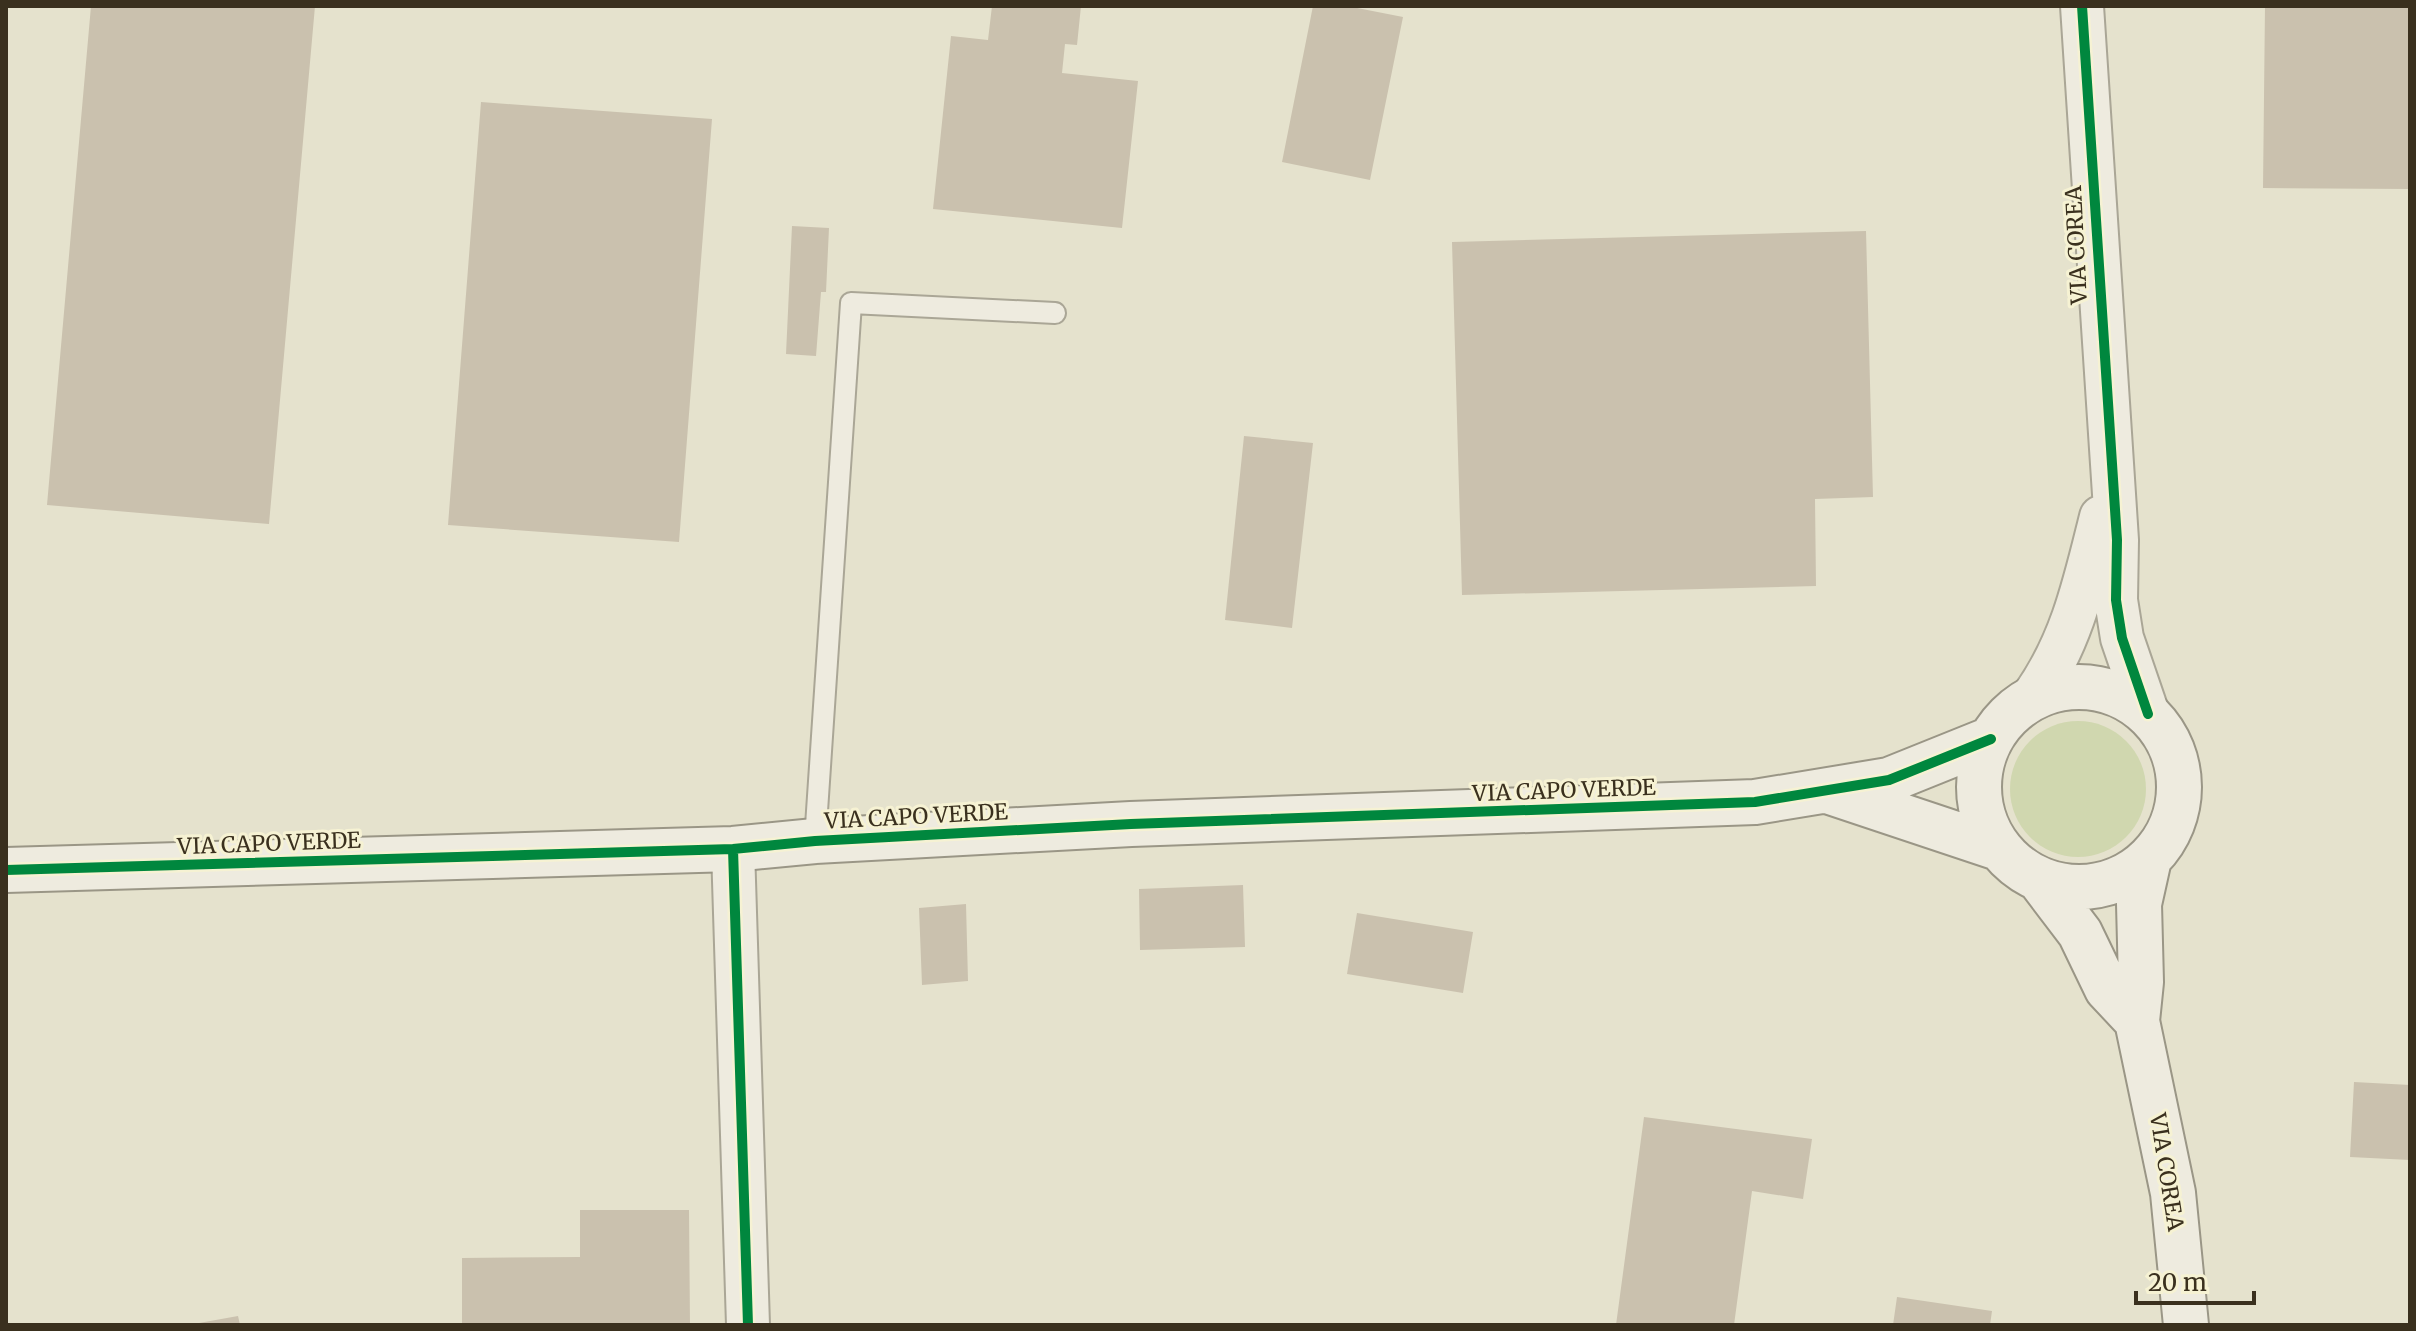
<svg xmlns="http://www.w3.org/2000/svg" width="2416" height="1331" viewBox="0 0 2416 1331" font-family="Merriweather,serif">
<rect width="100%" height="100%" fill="#e5e2cd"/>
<path fill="#d0d7af" d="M2010 789a68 68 0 1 1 136 0a68 68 0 1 1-136 0Z"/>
<path fill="#cac1ae" d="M91,6H315L269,524L47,505Z
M992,6H1081L1077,45L1065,44L1062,73L1138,81L1122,228L933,209L951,36L988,40Z
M1313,6H1347L1403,17L1370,180L1282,162Z
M2265,6H2410V189L2263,188Z
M481,102L712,119L679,542L448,525Z
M792,226L829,228L826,292H821L816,356L786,354Z
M1866,231L1873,497L1815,499L1816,586L1462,595L1452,242Z
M1244,436L1313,443L1292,628L1225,620Z
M1243,885L1245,947L1140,950L1139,889Z
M966,904L968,981L922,985L919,908Z
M1357,913L1473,932L1463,993L1347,974Z
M2354,1082L2410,1085V1160L2350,1157Z
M1644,1117L1812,1139L1803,1199L1752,1191L1734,1325H1616Z
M580,1210H689L690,1325H462V1258L580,1257Z
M1897,1297L1992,1311L1990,1325H1893Z
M238,1316L240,1325H199V1323Z"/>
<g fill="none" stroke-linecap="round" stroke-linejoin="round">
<g stroke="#aaa696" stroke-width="24">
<path id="lane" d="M815,841L851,303L1055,313"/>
</g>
<g stroke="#aaa696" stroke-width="46">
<path id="street" d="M2082,6L2117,540L2116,600L2122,638L2148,714
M2032,698C2072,643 2085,581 2101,517
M733,849L748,1325"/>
</g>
<g stroke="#9a9686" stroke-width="48">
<path id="secondary" d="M1979 787a100 100 0 1 1 200 0a100 100 0 1 1-200 0Z
M1830,792L1998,848
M2149,859L2139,904L2141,982L2137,1021L2173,1193L2186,1325
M6,870L733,849L815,841L1131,824L1755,802L1889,780L1991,739
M2039,879L2080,933L2107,989L2137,1021"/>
</g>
<use href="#lane" stroke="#eeebdf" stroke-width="20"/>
<use href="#street" stroke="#eeebdf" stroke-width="42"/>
<use href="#secondary" stroke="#eeebdf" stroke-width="44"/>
<g stroke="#f6f2d3" stroke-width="15">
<path id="cycleway" d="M2082,6L2117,540L2116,600L2122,638L2148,714
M733,849L748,1325
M6,870L733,849L815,841L1131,824L1755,802L1889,780L1991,739"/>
</g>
<use href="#cycleway" stroke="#00873e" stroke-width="10"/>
</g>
<g text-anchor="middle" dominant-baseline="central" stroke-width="6" stroke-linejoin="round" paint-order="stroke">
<g font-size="22" fill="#3a301e" stroke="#f6f2d3">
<text transform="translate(2076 245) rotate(-93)">VIA COREA</text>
<text transform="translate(1564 790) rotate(-2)">VIA CAPO VERDE</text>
<text transform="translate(916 816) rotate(-3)">VIA CAPO VERDE</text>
<text transform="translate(269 843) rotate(-2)">VIA CAPO VERDE</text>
<text transform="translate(2167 1172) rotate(81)">VIA COREA</text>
</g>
</g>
<rect width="2416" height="1331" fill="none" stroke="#3a301e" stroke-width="16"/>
<path d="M2136 1291v12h118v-12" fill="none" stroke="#3a301e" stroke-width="4"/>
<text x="2148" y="1291" font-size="24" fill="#3a301e" stroke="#f6f2d3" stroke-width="6" paint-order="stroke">20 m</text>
</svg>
